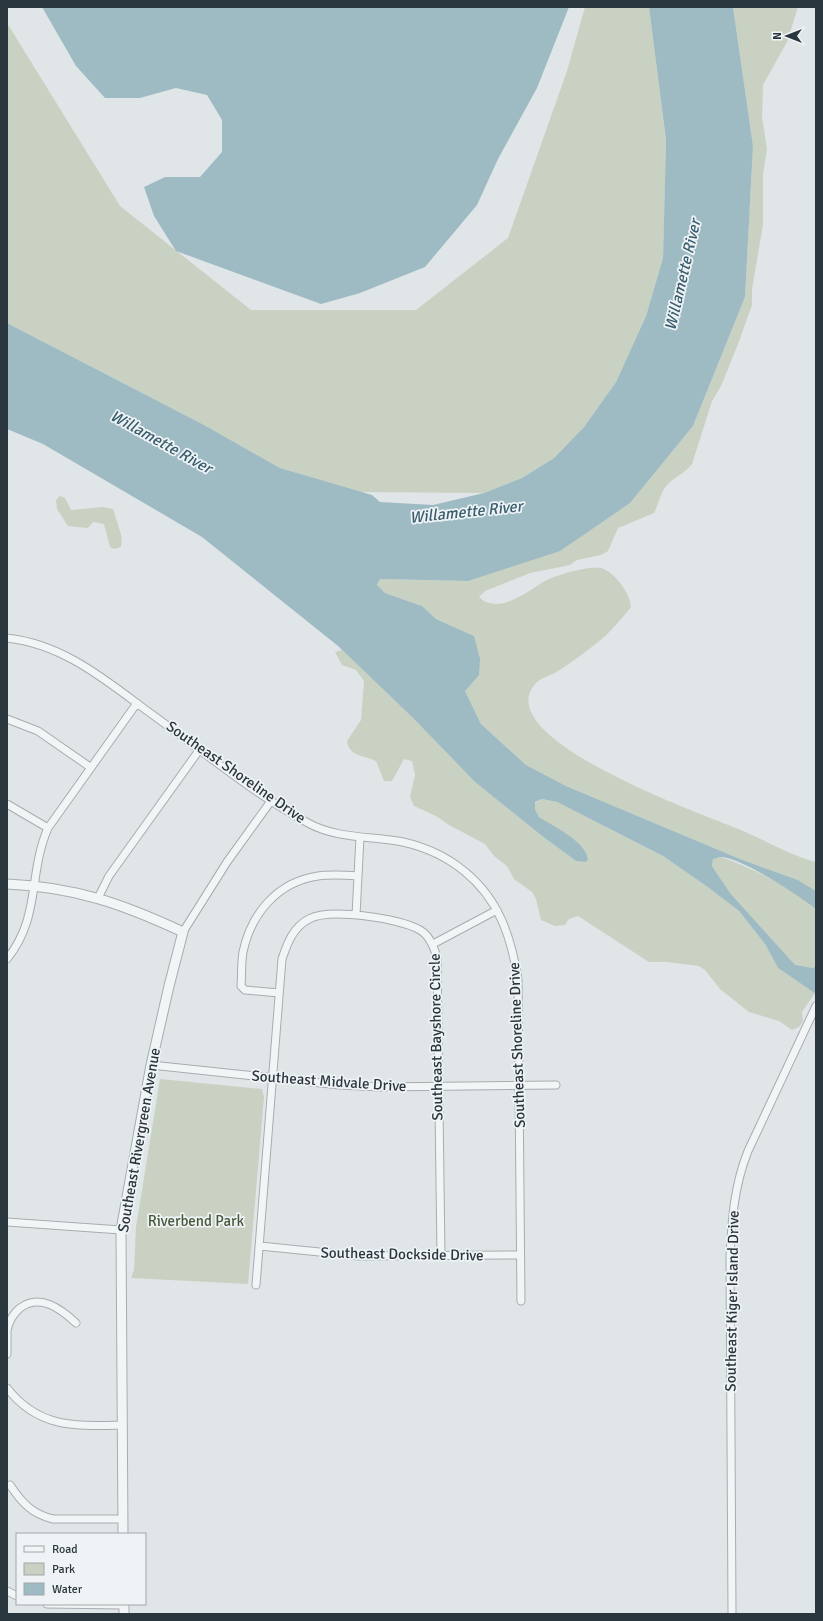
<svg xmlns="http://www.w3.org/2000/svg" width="823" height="1621" viewBox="0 0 823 1621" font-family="Signika,sans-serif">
<rect width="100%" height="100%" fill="#e0e5e7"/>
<path fill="#c9d1c2" d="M585,7H649L666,140L663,258L646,316L616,382L584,427L554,458L522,478L484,493L359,492L280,468L206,426L7,323V23L120,206L251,310H416L508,238L567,71Z
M733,7H798L787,42L763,85L762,117L767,149L763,175V225L752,289V305L738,344L721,386L712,401L692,464C685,473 675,477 668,484C660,492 659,504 654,513L618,528L608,551L601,555L577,560L570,565L530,573L485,591L479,597C498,616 528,591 545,581C556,575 593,564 604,569C610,572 616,577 620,583C626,591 630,597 631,607C620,621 607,636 593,646C582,655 570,663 558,671C552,675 543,677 537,682C535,684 531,689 530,692C509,745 699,813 736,828C764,839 786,854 816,862V891L798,880L740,859L566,786L526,765L481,724L465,691L469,685L474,636L436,619L422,606L385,593L377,586L380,579L468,581L630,503L693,426L745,297L753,146Z
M60,496L65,498L71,510L103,507L113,509L122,538L121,547L114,549L110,547L104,524L93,522L88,528L68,526L57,509L56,500Z
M342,650L413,718L475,782L542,836L576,861L585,862L539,817L535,809V803L542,799L557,802L663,856L709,888L739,911L765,944L778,968L815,993L802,1012L803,1021L799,1027L792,1030L779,1021L749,1012L720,989L705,970L699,966L667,962H649L578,916L569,919L565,925L555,926L541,920L536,899L532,892L514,879L507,866L494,856L485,844L449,825L436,816L414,806L410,797L415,775L412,761L404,759L392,781H384L376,761C364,755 349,757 347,741L361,720L364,681L356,670L342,665L335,652Z
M721,857C755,869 788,886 816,909V966L813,968L795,966L730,893L712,866L713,859Z
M160,1079L262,1089L264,1097L248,1284L131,1278L134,1270L136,1227Z"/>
<path fill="#9ebbc4" d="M42,7H569L537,88L498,159L477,205L425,267L360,293L321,304L176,251L154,216L144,187L165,177H200L222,152V120L207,95L176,88L140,98H105L76,66Z
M649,7H733L753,146L745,297L693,426L630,503L560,551L468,581L380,579L377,585L385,593L422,606L436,619L474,636L480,659L479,675L465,691L481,724L526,765L566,786L740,859L798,880L816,891V909C797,894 745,860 722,857C719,857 715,859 713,859L712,866L730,893L795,965L813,968L816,966V994L778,968L765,944L739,911L709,888L663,856L557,802L542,799L535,802V809L539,817C554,827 586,841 588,860L585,862L576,861L542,836L475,782L413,718L338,646L202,537L43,444L7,429V323L206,426L280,468L372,495L380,502L433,505L484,493L522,478L554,458L584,427L616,382L646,316L663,258L666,140Z"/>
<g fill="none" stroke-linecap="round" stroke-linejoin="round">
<g stroke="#a6adb1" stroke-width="9">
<path id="minor" d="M7,638C62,644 103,678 146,710C199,748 251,792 308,823C337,839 372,836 403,842C425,847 447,857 464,871C499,899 511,937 518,979L521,1301
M7,719L38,731L90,767
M7,804L48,828
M98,898L109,876L200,749
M356,915L360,837
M183,932L227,862L271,801
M433,944L497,910
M7,959C41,917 28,874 48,828L137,703
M279,993L245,990L241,986C242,975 241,963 243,952C251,914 277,882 318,876C331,874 345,875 358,876
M151,1065L340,1085L380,1087L556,1085
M7,1222L121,1230
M260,1246L359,1256L520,1255
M256,1285L282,959C287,944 293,927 309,919C330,908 399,918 420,930C430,936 434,947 437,958L441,1256
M7,1330C9,1321 13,1314 20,1308C40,1293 61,1309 76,1323
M7,1331V1354
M7,1388C39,1429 76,1426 123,1425
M10,1485C22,1503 32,1514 53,1519H123
M7,1591L17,1596
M47,1604L124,1605
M732,1614L730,1256C732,1219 734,1186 748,1151L816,1006"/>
</g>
<g stroke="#a6adb1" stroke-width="11">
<path id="tertiary" d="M7,884C75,887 123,904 183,932L169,986L151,1065L121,1230L123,1534
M124,1614V1604"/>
</g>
<use href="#minor" stroke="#f2f5f6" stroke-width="7"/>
<use href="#tertiary" stroke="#f2f5f6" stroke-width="9"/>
</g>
<g text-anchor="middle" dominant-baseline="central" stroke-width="3.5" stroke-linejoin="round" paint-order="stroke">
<g font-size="15" fill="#2a363d" stroke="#eff3f5">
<text transform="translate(236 772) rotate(35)">Southeast Shoreline Drive</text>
<text transform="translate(436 1037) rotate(-91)">Southeast Bayshore Circle</text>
<text transform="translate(517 1045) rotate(-92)">Southeast Shoreline Drive</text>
<text transform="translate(329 1081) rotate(4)">Southeast Midvale Drive</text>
<text transform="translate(139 1140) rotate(-80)">Southeast Rivergreen Avenue</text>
<text transform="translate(402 1254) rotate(1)">Southeast Dockside Drive</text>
<text transform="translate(732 1301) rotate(-89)">Southeast Kiger Island Drive</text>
</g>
<g font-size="15" fill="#475838" stroke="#eff3f5">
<text x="196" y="1221">Riverbend Park</text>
</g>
<g font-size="16" font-style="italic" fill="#385e6e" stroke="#eff3f5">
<text transform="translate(683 275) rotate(-77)">Willamette River</text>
<text transform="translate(161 442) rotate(29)">Willamette River</text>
<text transform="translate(466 512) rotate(-6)">Willamette River</text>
</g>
</g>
<rect width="823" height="1621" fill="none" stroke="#2a363d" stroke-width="16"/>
<rect x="16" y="1533" width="130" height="72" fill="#eff3f5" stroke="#a0a7ab"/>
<rect x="24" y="1546" width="20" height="6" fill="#f2f5f6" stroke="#a0a7ab"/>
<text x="52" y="1553" font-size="12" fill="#2a363d">Road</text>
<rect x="24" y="1563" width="20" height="12" fill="#c9d1c2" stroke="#a0a7ab"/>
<text x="52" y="1573" font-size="12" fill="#2a363d">Park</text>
<rect x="24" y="1583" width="20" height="12" fill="#9ebbc4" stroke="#a0a7ab"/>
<text x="52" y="1593" font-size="12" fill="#2a363d">Water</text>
<g transform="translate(787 36) rotate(270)" stroke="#eff3f5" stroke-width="3" paint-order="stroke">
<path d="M0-3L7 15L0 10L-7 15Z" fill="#2a363d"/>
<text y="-6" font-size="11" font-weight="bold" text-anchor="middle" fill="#2a363d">N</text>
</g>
</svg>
